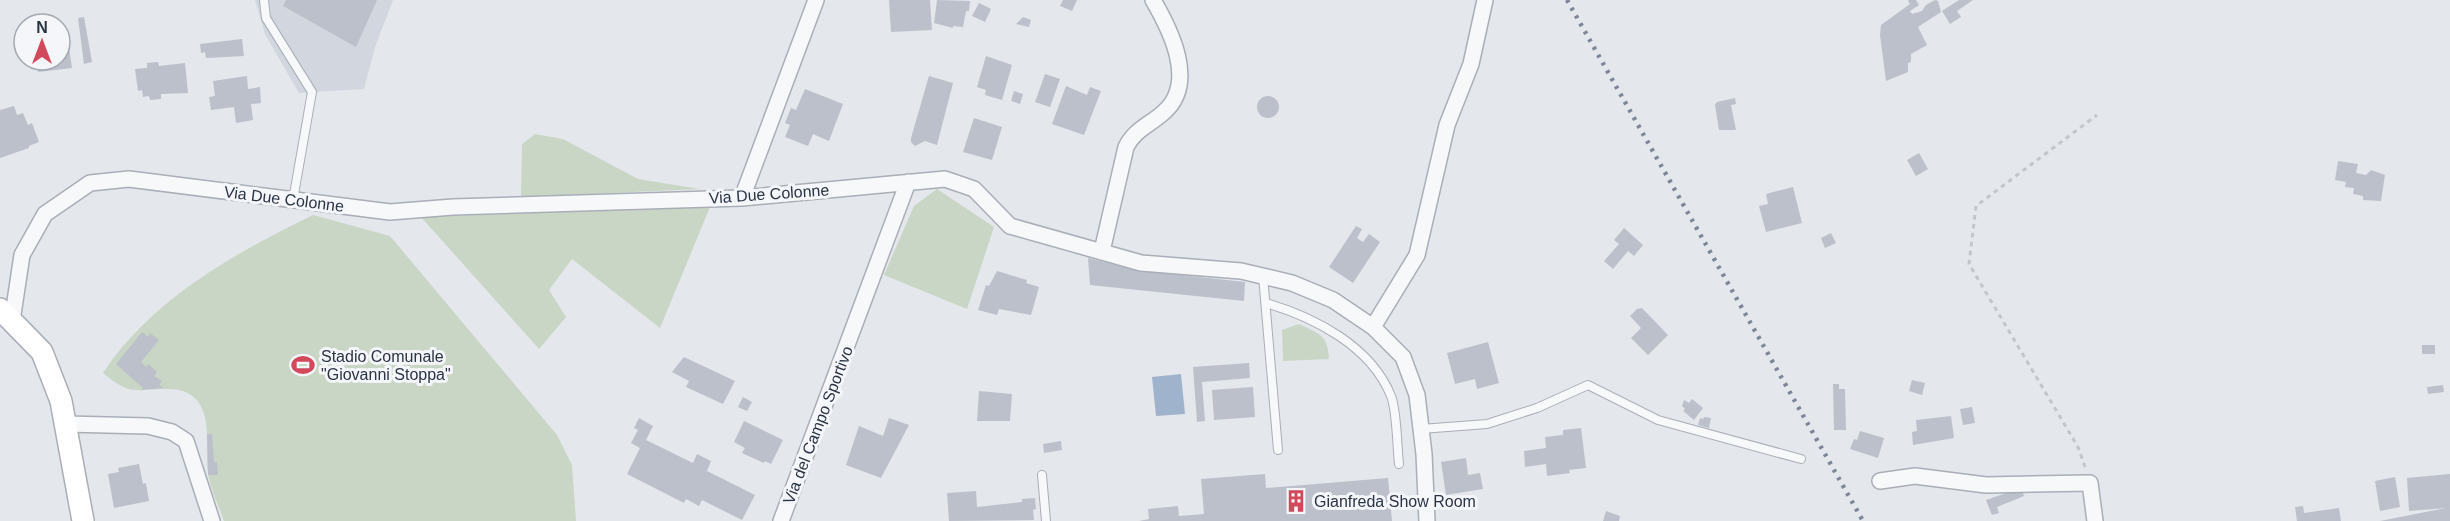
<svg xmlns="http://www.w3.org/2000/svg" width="2450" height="521" viewBox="0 0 2450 521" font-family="Arial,sans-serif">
<rect width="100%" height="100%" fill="#e4e7ec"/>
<path fill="#d2d6de" d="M255,0H393L375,47L364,89L299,93L265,34Z"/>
<path fill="#c9d6c5" d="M535,134L563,139L638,179L700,189L521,197L522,144Z
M937,189L994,227L967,309L884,275L914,206Z
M710,207L660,328L572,259L549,290L566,317L539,349L421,217Z
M313,215L390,236L557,435L572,465L576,521H224C219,506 210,489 208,473C205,441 217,391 170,389C135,388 133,398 103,373C152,299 235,253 313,215Z
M1299,324C1319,334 1328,334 1329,359L1283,361L1282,330Z"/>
<path fill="#9fb4cc" d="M1181,374L1185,414L1156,416L1152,377Z"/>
<path fill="#bbc0ca" d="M286,0H377L356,47L283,6Z
M889,0H930L932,30L891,32Z
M937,0L970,1L969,11H966L963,27L953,26V28L934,23Z
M1063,0H1077L1072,11L1060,6Z
M1909,0H1916L1919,5L1910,11L1912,14L1922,11L1926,5L1935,0L1938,1L1941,12L1918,27L1927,45L1911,54V62L1908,63V72L1886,81L1880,35L1881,25L1910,4L1908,1Z
M1959,0H1973L1957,11L1961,17L1950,24L1942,11Z
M979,3L991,9L985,22L972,16Z
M84,17L92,62L84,64L78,18Z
M1023,17L1031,20L1029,27L1016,24Z
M66,28L72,68L38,72L36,60H60V29Z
M242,39L244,56L206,58L205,52L201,53L200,44Z
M986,56L1012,65L1002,100L985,95L986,90L977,87Z
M158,62L159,66L185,63L188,93L161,94V99L150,100L149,96L143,97L142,90L138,91L135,69L147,68V63Z
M1045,74L1060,79L1050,107L1035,102Z
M247,76L248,89L260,87L261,103L251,104L253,120L236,123L234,107L211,110L209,97L215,96L213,81Z
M929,76L953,83L937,145L925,141L915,146L911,142V138Z
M1066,86L1087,95L1090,87L1101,91L1084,135L1052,124Z
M805,89L843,104L829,141L813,134L808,146L785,137L790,125L785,123L791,108L796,110Z
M1014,91L1023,94L1020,104L1011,101Z
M1257 107a11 11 0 1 1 22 0a11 11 0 1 1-22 0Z
M1735,98L1736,104L1731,105L1736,130H1719L1715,105L1717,102Z
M14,106L17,115L23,113L28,125L32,123L39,142L29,146V148L0,158V110Z
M974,118L1002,127L992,160L963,152Z
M1919,153L1928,169L1916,176L1907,160Z
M2338,161L2358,164L2356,173L2366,175L2371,170L2385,175L2381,201L2363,200V196L2353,194L2354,188L2345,187L2346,182L2335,180Z
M1793,187L1802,223L1766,232L1759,206L1768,204L1766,194Z
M1356,226L1362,229L1357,238L1363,242L1369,234L1380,242L1353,283L1329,267Z
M1624,228L1643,245L1634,256L1628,251L1613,269L1604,261L1619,244L1614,240Z
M1831,233L1836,243L1825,248L1821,238Z
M1088,258L1136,270L1245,282L1244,301L1090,285Z
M997,271L1027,280L1026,283L1039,287L1031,315L999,309L997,315L978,310L986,285L989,286Z
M1642,308L1668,335L1648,355L1631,338L1641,328L1630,316L1637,309Z
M142,332L148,337L150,333L159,340L141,362L146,367L148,364L157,372L154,376L162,381L159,385L164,388L141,390L143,388L116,364Z
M1488,342L1499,383L1477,389L1475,379L1455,384L1447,353Z
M2422,345H2435V354H2422Z
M684,357L735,381L723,404L686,387L689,381L672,372Z
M1249,363L1250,378L1202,382L1205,421L1197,422L1193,367Z
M1912,380L1925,383L1922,395L1909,391Z
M1833,384H1839V389H1845L1846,430H1834Z
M2443,385L2444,392L2428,394L2427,387Z
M1253,387L1255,417L1214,420L1212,390Z
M979,391L1012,394L1010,421H977Z
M743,397L752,402L747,411L738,407Z
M1692,399L1703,408L1694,420L1683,411L1685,409L1682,406L1684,400L1689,403Z
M1972,407L1975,423L1963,425L1960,409Z
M1951,416L1954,438L1913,445L1912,432L1917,431L1916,420Z
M1704,417L1711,418L1709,428L1698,425L1700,418L1703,419Z
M639,418L653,426L646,440L693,463L697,454L711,461L707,471L755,495L742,520L702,500L699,506L686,499L684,503L627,474L640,448L631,443L638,430L634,428Z
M889,418L909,425L881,478L846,465L859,426L883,436Z
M744,421L783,440L771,464L765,461L764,463L742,453L745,448L734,442Z
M1581,428L1586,468L1569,470L1570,473L1547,476L1546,464L1525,467L1524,451L1546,448L1545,437L1563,435V430Z
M1860,431L1884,438L1878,458L1850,449L1854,439L1857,440Z
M207,434H212L214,462H217L218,475H208Z
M1061,441L1062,450L1044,453L1043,444Z
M1466,458L1468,475L1480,473L1483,489L1446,495L1441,462Z
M139,464L143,484L146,483L149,501L114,508L108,474L119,472L118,468Z
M1265,474L1266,488L1388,478L1392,521H1139L1149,519L1148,509L1178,506L1179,516L1204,514L1201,479Z
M2450,474V521H2380L2446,508L2409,511L2407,478Z
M2395,477L2400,507L2380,511L2375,481Z
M2021,488L2024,496L1997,507L1999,513L1992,515L1986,500Z
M976,491L977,507L1022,502V499L1035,498L1036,509L1033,510L1034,520L949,521L947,493Z
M2303,506L2304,513L2339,508L2341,521H2297L2295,507Z
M1606,511L1620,516L1619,521H1603Z"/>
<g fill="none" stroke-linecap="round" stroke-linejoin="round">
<g stroke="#a9aeb7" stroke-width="10">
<path id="lane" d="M264,0L266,18L312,92L293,200
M1263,276L1278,450
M1266,303C1314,317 1371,346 1391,396C1397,411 1397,446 1399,464
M1421,429L1487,424L1537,408L1588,385L1658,420L1801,459
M1042,475L1046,521"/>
</g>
<g stroke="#a9aeb7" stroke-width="18">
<path id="street" d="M742,198L816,0
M1102,251L1126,147C1135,129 1150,125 1164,112C1197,83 1171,31 1153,0
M12,321L22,255L45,214L90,183L129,179L390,212L453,207L742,198L945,179L974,189L1010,226L1141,263L1241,271L1292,283L1333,300L1373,327L1403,357L1417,395L1424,454L1427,521
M1373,327L1417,255L1447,125L1471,64L1485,0
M66,424L148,426L172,432L186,441L212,521
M1880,481L1915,476L1986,485L2090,483L2095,521
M781,521L908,182"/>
</g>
<g stroke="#a9aeb7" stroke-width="24">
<path id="secondary" d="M0,309L42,352L61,401L83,521"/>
</g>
<path stroke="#c2c5cb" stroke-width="3" stroke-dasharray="4.5 4.5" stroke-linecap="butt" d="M2085,467L2078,447L1969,264L1976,206L2097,115"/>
<use href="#lane" stroke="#f7f8fa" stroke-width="8"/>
<use href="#street" stroke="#f7f8fa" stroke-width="15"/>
<use href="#secondary" stroke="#fff" stroke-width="21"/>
<path stroke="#7d8696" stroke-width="4.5" stroke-dasharray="3 6" stroke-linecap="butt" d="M1567,0L1863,521"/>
</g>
<defs>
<g id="stadium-bare" transform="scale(1.8)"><path d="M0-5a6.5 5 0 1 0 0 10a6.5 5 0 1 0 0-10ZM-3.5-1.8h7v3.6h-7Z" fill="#d1495b" stroke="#f4f6f9" stroke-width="2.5" paint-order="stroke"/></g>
<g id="building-bare" transform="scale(1.8)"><path d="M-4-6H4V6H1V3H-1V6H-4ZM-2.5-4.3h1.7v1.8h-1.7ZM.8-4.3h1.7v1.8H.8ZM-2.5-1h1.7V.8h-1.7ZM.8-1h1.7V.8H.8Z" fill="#d1495b" stroke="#f4f6f9" stroke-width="2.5" paint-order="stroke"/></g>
</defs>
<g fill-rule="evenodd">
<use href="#stadium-bare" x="303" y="365"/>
<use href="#building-bare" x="1296" y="501"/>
</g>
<g text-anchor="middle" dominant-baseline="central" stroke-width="6" stroke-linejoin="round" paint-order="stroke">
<g font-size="16" fill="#2b3445" stroke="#f4f6f9">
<text transform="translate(769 194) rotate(-4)">Via Due Colonne</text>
<text transform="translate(284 199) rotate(7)">Via Due Colonne</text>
<text transform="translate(818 425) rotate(-69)">Via del Campo Sportivo</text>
</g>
<g font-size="16" fill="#2b3445" stroke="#f4f6f9" text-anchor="start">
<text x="321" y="356">Stadio Comunale<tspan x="321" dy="18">"Giovanni Stoppa"</tspan></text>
<text x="1314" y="501">Gianfreda Show Room</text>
</g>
</g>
<g transform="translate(42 42)"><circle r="28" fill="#f4f6f9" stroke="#a4a8b1" stroke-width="1.5"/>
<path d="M0-4.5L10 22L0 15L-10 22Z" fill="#d1495b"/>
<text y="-9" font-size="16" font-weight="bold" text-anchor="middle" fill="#2b3445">N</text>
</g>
</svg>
